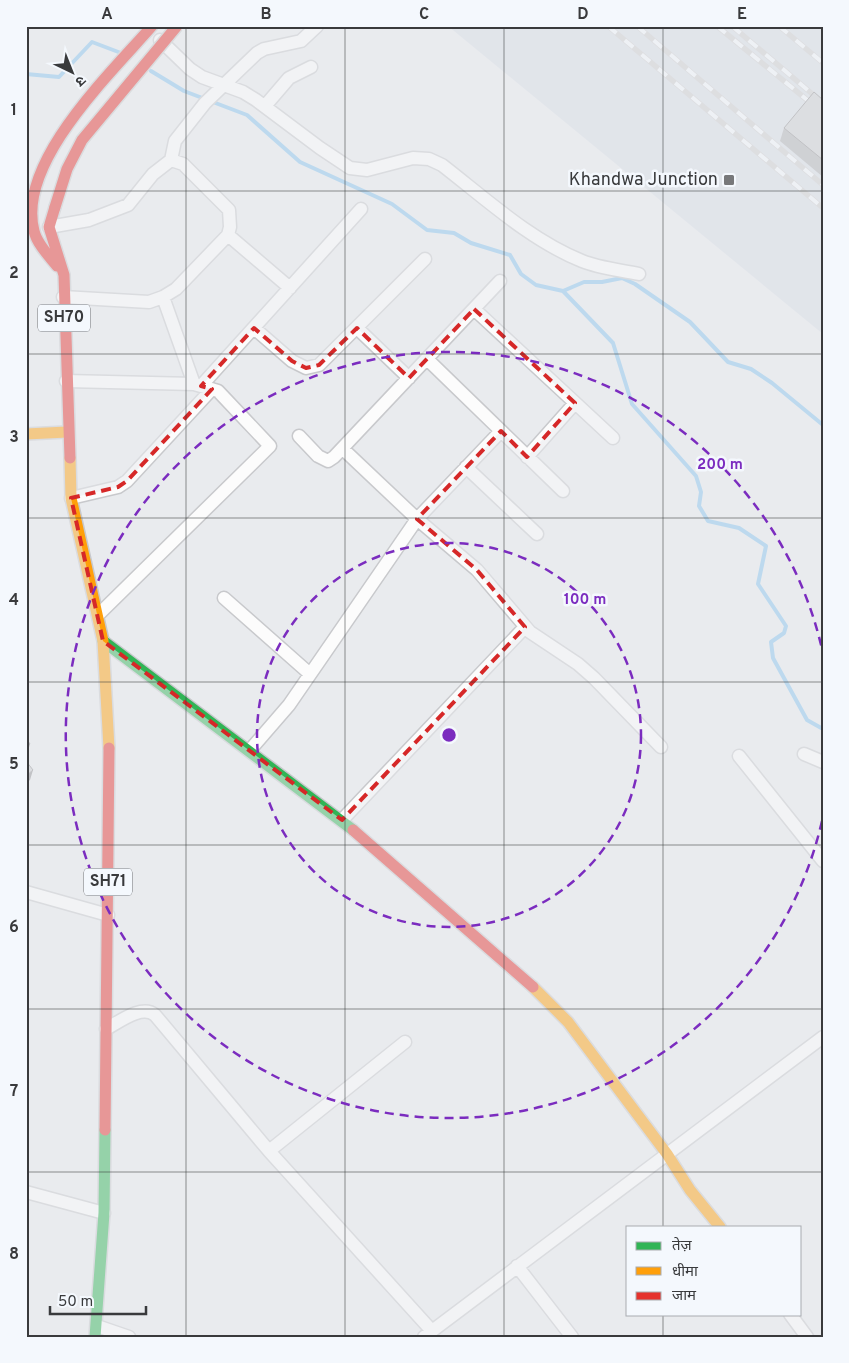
<svg xmlns="http://www.w3.org/2000/svg" width="849" height="1363" viewBox="0 0 849 1363" font-family="Overpass,'Noto Sans Devanagari',sans-serif">
<rect width="100%" height="100%" fill="#e9ebee"/>
<path fill="#d8dde5" d="M448,26H823V334Z"/>
<g fill="none" stroke-linecap="round" stroke-linejoin="round">
<path stroke="#88c4ed" stroke-width="4" d="M151,71L184,91L247,115L300,162L392,204L427,230L454,233L471,243L510,255L521,274L536,285L563,291L613,343L632,404L696,476L701,492L699,506L708,521L739,528L766,546L758,584L786,626L784,633L771,642L773,658L807,720L823,729
M26,74L59,77L92,42L121,53
M563,291L584,282H602L622,278L635,284L690,322L728,362L751,369L772,383L823,425"/>
<g stroke="#c8c9cc" stroke-width="15">
<path id="street" d="M160,40L190,69L202,77L243,92L256,100L320,148L350,168L367,170L413,158L429,159L442,165C486,199 530,240 582,261C599,268 620,270 639,274
M265,106L289,78L311,67
M171,160L175,141L205,103L257,53L264,49L301,41L317,26
M49,227L89,220L128,205L153,174L171,160L183,164L229,210L230,227L228,235L176,289L163,297L149,302L63,297
M228,235L290,288
M163,297L194,384
M474,309L613,438
M254,328L292,361L306,368L319,365L425,259
M357,328L409,378
M427,359L563,491
M66,381L194,384L218,391L270,446L98,615
M201,386L361,209
M299,436L318,456L328,461L334,457L500,281
M343,449L417,519L477,570L530,632L578,664L594,678L661,747
M527,457L575,403
M466,467L537,534
M71,498L118,487L127,481L212,389
M224,598L310,674
M250,750L289,705L417,519L501,431
M804,754L823,762
M739,756L823,861
M342,820L525,627
M26,892L108,915
M106,1029C119,1022 142,1004 155,1015L269,1151L432,1331
M269,1151L405,1042
M26,1192L104,1213
M517,1266L572,1337
M790,1314L807,1337
M97,1326L129,1337
M424,1337L823,1037"/>
</g>
<g stroke="#c8c9cc" stroke-width="14">
<path id="fast" d="M103,641L353,830
M95,1337L104,1213L105,1130"/>
</g>
<g stroke="#c8c9cc" stroke-width="14">
<path id="slow" d="M26,434L67,432
M70,458L71,498L103,641L109,748
M533,987L568,1022L667,1154L690,1190L720,1227"/>
</g>
<g stroke="#c8c9cc" stroke-width="14">
<path id="jam" d="M55,207L49,227L64,275L70,458
M57,266C49,256 37,244 34,231C16,163 111,73 152,26
M353,830L533,987
M105,1130L109,748"/>
</g>
<use href="#street" stroke="#fcfcfc" stroke-width="12"/>
<use href="#fast" stroke="#30b455" stroke-width="11"/>
<use href="#slow" stroke="#ff9f0a" stroke-width="11"/>
<use href="#jam" stroke="#e5322d" stroke-width="11"/>
<g stroke="#cececf" stroke-width="5.5">
<path id="rail" d="M608,26L823,208
M637,26L823,185
M717,26L823,113
M732,26L823,103
M779,26L823,63"/>
</g>
<use href="#rail" stroke="#f4f8fd" stroke-width="4" stroke-dasharray="11" stroke-linecap="butt"/>
<g stroke="#c8c9ca" stroke-width="14" stroke-linecap="butt">
<path id="jam-bridge" d="M55,207L67,169L82,140L177,26"/>
</g>
<use href="#jam-bridge" stroke="#e5322d" stroke-width="11"/>
</g>
<path fill="#b0b1b4" d="M823,100V177L780,141L784,128Z"/>
<path fill="#909092" d="M30,744L27,754H26V747Z
M33,770L30,780L26,783V776Z"/>
<path fill="#cdced1" stroke="#909092" d="M814,92L823,100V160L784,128Z
M26,738L30,744L26,747Z
M26,761L33,770L26,776Z"/>
<path d="M0 0H849V1363H0ZM474,309L575,403L527,457L501,431L417,519L477,570L525,627L342,820L103,641L71,498L118,487L127,481L212,389L201,386L254,328L292,361L306,368L319,365L357,328L409,378Z" fill="#e9ebee" fill-opacity=".55" fill-rule="evenodd"/>
<path fill="none" stroke="#d62828" stroke-width="4" stroke-dasharray="10 6" stroke-linejoin="round" d="M474,309L575,403L527,457L501,431L417,519L477,570L525,627L342,820L103,641L71,498L118,487L127,481L212,389L201,386L254,328L292,361L306,368L319,365L357,328L409,378Z"/>
<path fill="none" stroke="#393a3c" stroke-width="1" stroke-opacity="0.55" d="M186,26V1337M345,26V1337M504,26V1337M663,26V1227M26,191H823M26,354H823M26,518H823M26,682H823M26,845H823M26,1009H823M26,1172H823M663,1314V1337"/>
<g fill="none" stroke="#7b2cbf" stroke-width="2.5" stroke-dasharray="9 6">
<circle cx="449" cy="735" r="192"/>
<path d="M822 821A383 383 0 1 1 822 649"/>
</g>
<rect fill="#77787a" stroke="#f4f8fd" stroke-width="2" x="723" y="174" width="12" height="12" rx="2.5"/>
<g text-anchor="middle" dominant-baseline="central" stroke-width="5" stroke-linejoin="round" paint-order="stroke">
<g fill="#f4f8fd" stroke="#717376" stroke-width="1">
<rect x="38" y="304.5" width="52" height="27" rx="4"/>
<rect x="84" y="868.5" width="48" height="27" rx="4"/>
</g>
<g font-size="16" font-weight="bold" fill="#393a3c">
<text x="64" y="318">SH70</text>
<text x="108" y="882">SH71</text>
</g>
<g font-size="18" fill="#393a3c" stroke="#f4f8fd" text-anchor="end">
<text x="718" y="180">Khandwa Junction</text>
</g>
</g>
<circle cx="449" cy="735" r="8" fill="#7b2cbf" stroke="#f4f8fd" stroke-width="2.5"/>
<g font-size="15" text-anchor="middle" font-weight="bold" fill="#7b2cbf" stroke="#f4f8fd" stroke-width="5" stroke-linejoin="round" paint-order="stroke">
<text x="720" y="469">200 m</text>
<text x="585" y="604">100 m</text>
</g>
<rect width="849" height="1363" fill="none" stroke="#f4f8fd" stroke-width="55"/>
<rect x="626" y="1226" width="175" height="90" fill="#f4f8fd" stroke="#a9acb0"/>
<rect x="636" y="1242" width="25" height="8" fill="#30b455" stroke="#a9acb0"/>
<text x="672" y="1250" font-size="15" fill="#393a3c">तेज़</text>
<rect x="636" y="1267" width="25" height="8" fill="#ff9f0a" stroke="#a9acb0"/>
<text x="672" y="1276" font-size="15" fill="#393a3c">धीमा</text>
<rect x="636" y="1292" width="25" height="8" fill="#e5322d" stroke="#a9acb0"/>
<text x="672" y="1300" font-size="15" fill="#393a3c">जाम</text>
<g transform="translate(72 72) rotate(137)" stroke="#f4f8fd" stroke-width="4" paint-order="stroke">
<path d="M0-4L9 19L0 12L-9 19Z" fill="#393a3c"/>
<text y="-8" font-size="14" font-weight="bold" text-anchor="middle" fill="#393a3c">उ</text>
</g>
<path d="M50 1306v8h96v-8" fill="none" stroke="#393a3c" stroke-width="2.5"/>
<text x="58" y="1306" font-size="15" fill="#393a3c" stroke="#f4f8fd" stroke-width="4" paint-order="stroke">50 m</text>
<rect x="28" y="28" width="794" height="1308" fill="none" stroke="#393a3c" stroke-width="2"/>
<g font-size="16" text-anchor="middle" font-weight="bold" fill="#393a3c">
<text x="107" y="19">A</text>
<text x="266" y="19">B</text>
<text x="424" y="19">C</text>
<text x="583" y="19">D</text>
<text x="742" y="19">E</text>
<text x="14" y="115">1</text>
<text x="14" y="278">2</text>
<text x="14" y="442">3</text>
<text x="14" y="605">4</text>
<text x="14" y="769">5</text>
<text x="14" y="932">6</text>
<text x="14" y="1096">7</text>
<text x="14" y="1259">8</text>
</g>
</svg>
